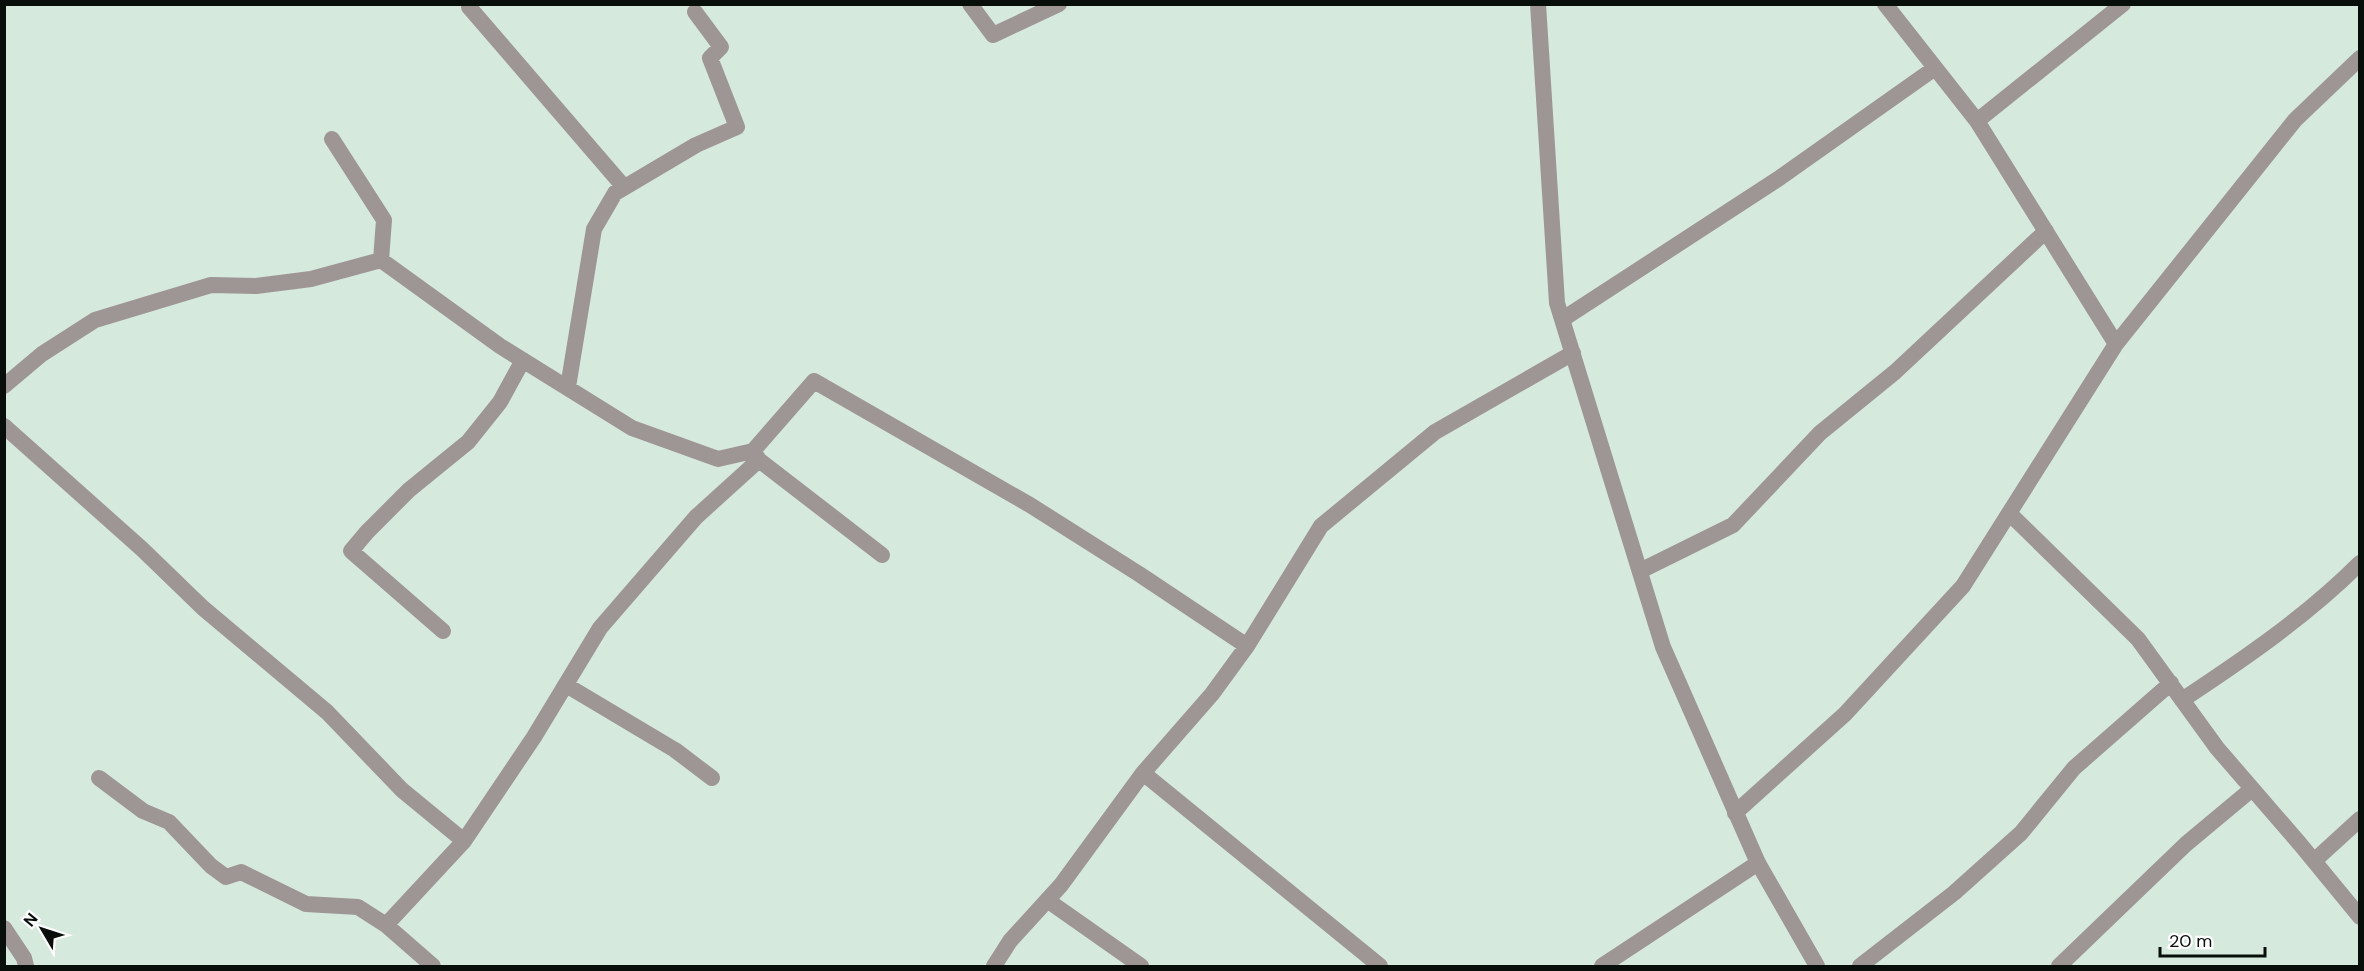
<svg xmlns="http://www.w3.org/2000/svg" width="2364" height="971" viewBox="0 0 2364 971" font-family="'DM Sans',sans-serif">
<rect width="100%" height="100%" fill="#d6e9dd"/>
<g fill="none" stroke-linecap="round" stroke-linejoin="round">
<path stroke="#9e9595" stroke-width="16" d="M970,4L993,35L1059,4
M1885,4L1977,121L2116,344
M469,7L624,187
M1977,121L2123,4
M332,139L384,220L381,260
M1563,319L1778,179L1935,68
M4,386L42,354L95,320L211,285L256,286L311,279L381,260L500,346L632,428L718,459L753,451L814,381L1030,505L1139,574L1247,646L1321,526L1435,432L1573,353
M568,387L594,229L615,193L696,145L737,127L710,58L721,47L695,12
M4,426L142,549L203,608L327,712L402,790L464,841
M759,460L882,555
M2009,513L2138,639L2217,748L2300,844L2360,917
M1640,571L1733,525L1820,433L1895,372L2046,231
M443,631L351,551L367,532L409,490L468,442L500,402L523,360
M566,685L675,750L712,778
M2182,700C2244,659 2307,616 2360,563
M1143,773L1380,966
M99,778L143,811L169,822L211,866L226,877L241,872L306,904L358,907L386,925L433,966
M1735,813L1845,714L1963,586L2116,344L2295,120L2360,58
M2314,861L2360,819
M1047,900L1141,966
M386,925L464,841L534,737L600,628L696,517L759,460L753,451
M4,928L24,958L26,966
M994,966L1010,941L1061,885L1143,773L1212,694L1247,646
M1602,966L1758,863
M1860,966L1954,893L2021,833L2074,768L2171,683
M2059,966L2186,844L2252,789"/>
<path stroke="#9e9595" stroke-width="16" d="M1538,4L1557,303L1663,647L1758,863L1817,966"/>
</g>
<rect width="2364" height="971" fill="none" stroke="#080f0b" stroke-width="12"/>
<g transform="translate(42 929) rotate(309)" stroke="#ffffff" stroke-width="4.5" paint-order="stroke">
<path d="M0-4.5L10 22L0 15L-10 22Z" fill="#080f0b"/>
<text y="-9" font-size="16" font-weight="bold" text-anchor="middle" fill="#080f0b">N</text>
</g>
<path d="M2160 947v9h105v-9" fill="none" stroke="#080f0b" stroke-width="3"/>
<text x="2169" y="947" font-size="18" fill="#080f0b" stroke="#ffffff" stroke-width="4.5" paint-order="stroke">20 m</text>
</svg>
